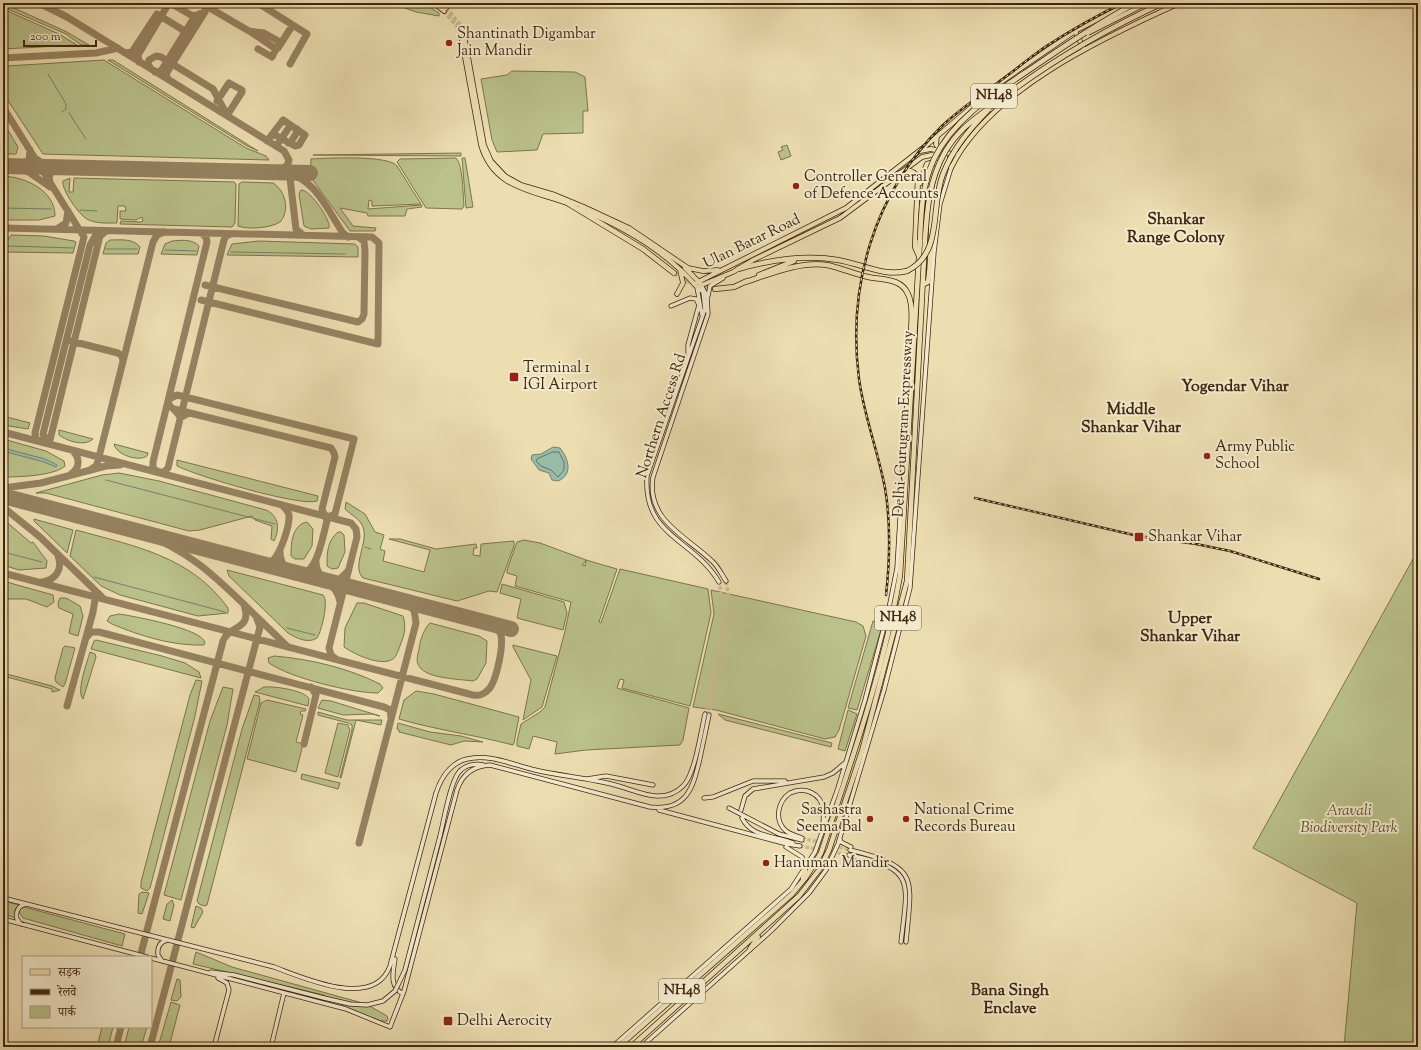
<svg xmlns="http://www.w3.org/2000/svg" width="1421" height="1050" viewBox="0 0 1421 1050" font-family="'Sorts Mill Goudy','Noto Serif Devanagari',serif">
<rect width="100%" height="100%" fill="#eddeb2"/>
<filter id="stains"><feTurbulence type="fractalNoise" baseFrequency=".005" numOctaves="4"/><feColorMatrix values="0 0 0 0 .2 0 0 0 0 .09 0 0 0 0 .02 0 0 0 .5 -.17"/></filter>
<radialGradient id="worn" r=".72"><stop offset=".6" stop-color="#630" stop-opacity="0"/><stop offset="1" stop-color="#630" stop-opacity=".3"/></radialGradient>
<path fill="#bac18a" stroke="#7c744d" d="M3,3L67,32L89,45H81L66,34L3,7Z
M391,3H423L439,13V16L416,12Z
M3,9L59,34L77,45L3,49Z
M104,60L246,148L266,156L269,160L43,154L3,93V69L7,66Z
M108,60H113L258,151L247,146Z
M512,71L575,72L585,77L588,111H583V133L543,134L537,150L497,152L492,140L481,79L507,75Z
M3,122L18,147L16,154H3Z
M787,145L791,156L781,160L778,152L783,150L781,147Z
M461,153V156L313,155Z
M456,158C463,164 463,196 464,206L462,209L426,208L397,162L400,159Z
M462,158H465L473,207L466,208Z
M311,159C327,158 389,155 397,166L421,204L374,206H372V201L369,200L368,209L422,205V207L407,209L405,216H368L367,213L340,208L353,226L376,228L375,231H350L312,179H310Z
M3,176C25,177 55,190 55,216L39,220H3Z
M70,178L69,192H73L74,178L234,182L236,184L235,223L232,227L120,224L121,221L140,222L143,221L142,217L136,220L120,219V211H126L125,206H118L117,223C108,223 95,224 87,219C79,215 61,189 63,181Z
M242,182L273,183C286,191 290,211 280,222C271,228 248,230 238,226L239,184Z
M301,190C310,189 332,222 329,228L311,229L304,226L299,194Z
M11,235L44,236L74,241L76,242L73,253L4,252L7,241Z
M110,240C120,240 133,238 140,247L138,254H103L106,243Z
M172,241C181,240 193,239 199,246L197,255L161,254L165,244Z
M259,241L355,244L358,247V257L227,255L232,244Z
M3,416L30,423L28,429L3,425Z
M59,430L93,439C84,447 67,441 59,435Z
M3,439L46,451L64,461L65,466C54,476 18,477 3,477Z
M114,444L148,453L147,456C139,462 116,455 114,444Z
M177,460L318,496L317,501C300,507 197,476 177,466Z
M119,473L159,481L266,510C279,516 280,529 274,541L271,539L272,526L255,520L252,516L200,530L189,531L46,493H36L102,475Z
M346,502L365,514L375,532L384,535L380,549L385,551L383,561L424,572L430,550L389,539H400L436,549L476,544L477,548H474L473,555L480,556L481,544L514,541V546L497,592L489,591L457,601L363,578C351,566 369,542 363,527C360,519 351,515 345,509Z
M3,519L31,543L33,542L47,561L46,568L19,570L3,565Z
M34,519L73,530L67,553L34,521Z
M307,522L313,529L312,546L304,559H295L291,556C291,543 292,525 307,522Z
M76,530C134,546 191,556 228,608V613L198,616L120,595L101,586L70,556Z
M338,532H341L344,535L345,552L338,568L332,569L327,566C327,553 327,541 338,532Z
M524,540L540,543L586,560L582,565L585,566L586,560L617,569L599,622L601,623L620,569L708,589L711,613L690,706L622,688L624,680L620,679L617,688L689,708L683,740L680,745L586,750L555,754L557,742L533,736L529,749L517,746V741L521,724L540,712L545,707L565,631L571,602L515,586L517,576L507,573V570L517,542Z
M1418,550V1047H1344L1357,903L1253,848Z
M227,570L323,595C329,601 322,630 317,638C308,644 296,638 288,633L229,576Z
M3,581L53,595L54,602L47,607L26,599H6L5,616L3,615Z
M502,584L564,602L567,613L563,630L517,618L521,599L500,593Z
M711,590L856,622L863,626L866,636L839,730L835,737L825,739L716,710L693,707L714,614Z
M60,598H66L80,606L83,616L78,636L69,633L73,614L59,608L58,603Z
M357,603H364L403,616C406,624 405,635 401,643C399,648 397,656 393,659C381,667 354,654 344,647L345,628Z
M119,614C133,616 204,629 205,643L204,645C173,646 140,636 112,624L107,621L110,616Z
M873,621L883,623L857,710L848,708Z
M430,623L479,636L487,641L486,663L477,679L473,681C460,679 423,679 418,664C416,660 418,654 419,649C420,640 424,629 430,623Z
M96,640L162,656L185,663L199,672L201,678L91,649L94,641Z
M513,645L557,656L542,707L523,720L531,680L513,647Z
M65,646L75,648L65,684L63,687L56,682L55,678L63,648Z
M90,652L95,654L96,657L83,699C76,692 87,662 90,652Z
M274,656C310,659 348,668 380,684L383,688L378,693C352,693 290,678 269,663L268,658Z
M3,673L52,686L60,690L52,692V689L3,676Z
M196,680L202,681L195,716L150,888L147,891L141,888V882L190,695Z
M223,687L233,689L227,725L181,900L164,895L210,721Z
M264,687C273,686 305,690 309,699L308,706L255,692Z
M416,691L434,694L519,717L514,743L513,745C475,735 437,730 399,719L404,700Z
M254,695L259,696L260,701L207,905L204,906L199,904L197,901L242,729Z
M267,700L306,709L305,711H301L300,714L303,715L296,742L303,744L296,772L247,759L261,703Z
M322,700L331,701L380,716L372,714L343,715L318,708Z
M848,710L857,714L845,751L838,749Z
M318,712L347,720H382L381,725L356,720L341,778H340L352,730V725L348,723L318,715Z
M718,714L832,743L831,747L725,720Z
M338,723L348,725L350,730L338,777L325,773Z
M398,723L430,732L461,736L483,742L464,741L451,745L399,732V730L397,729Z
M302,774L340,783L338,789L301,779Z
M142,892L149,893L142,914L138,913L139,894Z
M172,900L174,905L170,921L163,919L167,904Z
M3,901L19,905L15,909L16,918L3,914Z
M196,906L201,908L203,912L194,928L191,927Z
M24,907L125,934L122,946L23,918L19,912L20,909Z
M196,952L232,967L366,1004L387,1016L388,1019L387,1021H381L323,1002L324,995L193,964Z
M177,979L180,980L181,997L177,1001L171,1000Z
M171,1002L180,1005L169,1047H158Z
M102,1027H113L108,1047H97Z
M129,1027H147L141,1047H124Z"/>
<path fill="#99bcaa" stroke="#75806c" d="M553,447L560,448C569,459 573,475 558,481L552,480L549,473L539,470L531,459L532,455L541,454Z
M3,448L45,459L57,465L56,467L44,462L3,451Z"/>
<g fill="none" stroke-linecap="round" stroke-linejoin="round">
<path stroke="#6c715d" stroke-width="1" d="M553,452H559L564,462V470L558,477L551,470L541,466L536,461L537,459Z"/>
<path stroke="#75806c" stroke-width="1" d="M48,74L66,104V109L62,112
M69,113L86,139
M3,208L51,209
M80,210L97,211
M8,246L73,248
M106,249H137
M165,250L196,251
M231,252L345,254
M106,480L275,524
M365,547L371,549
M3,552L42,562
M94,577L225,612
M287,628L315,635"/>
<path stroke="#968261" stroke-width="7" d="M39,3L67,17L284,151L289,160C287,169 281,172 273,172
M170,3L191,15L195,16
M201,3L249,31L264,33L280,42L279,46L276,47
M258,3L307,34L290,64
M251,32L276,49L272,57L258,49
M278,48L292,26L291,24
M125,53L132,52L157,14L183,30L184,34
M3,58L96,53L118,48
M139,62L138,55L169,3
M151,69L148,64L149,60L156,56L161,57L213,89L227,115
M155,72L161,71L195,16L204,12L210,3
M168,79L166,74L205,12
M217,101L229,83L242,90V92L228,114L229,117
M3,107L84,237L35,433L36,438L41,442L46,441L50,437
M267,141L283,120L305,135L299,145L295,146L275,135L272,136
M279,142L290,126H292
M288,143L291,142L297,132V129
M38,160L45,165L54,167
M3,166L27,171L50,187
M20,166L29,160L30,150
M289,170L296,229L303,235
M286,173C315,178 328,211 343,233L348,237
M50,182L49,177L52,171L61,167
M3,228L372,237L379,243L378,344L201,300
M57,229L66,223L68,211
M201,233L206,237L207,242L153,462V469L159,472H164L168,468L224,240L226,236L231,234
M205,285L358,322L362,319L364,314L365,251L364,241L358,237
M71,341L118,353L122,356L123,361
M174,409L182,411L331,448L334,453L335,457L322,509L324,514L328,517L335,514L354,439L177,395L169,399C166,408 178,409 180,418L189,413
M3,432L351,523L356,529L357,537L329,648L331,655L336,659
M50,440L100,236L106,231
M48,443L43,434L45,426L90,245L97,233
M90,470L96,466L98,461L153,242L157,235L164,232
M71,474C80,468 81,457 71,450
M3,488L41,483L106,466L120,465
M3,507L40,537L102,597
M137,531C191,551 216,577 256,616L260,627L150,1047
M280,551C280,559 282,566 289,570C317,587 322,537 327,521L325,515
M316,561C315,581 337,581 340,602
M258,563L272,561C280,555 290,526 289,515C288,511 285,508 282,505
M3,573L473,695C479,696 483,695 488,690C496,683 505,643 500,632L490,624
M328,581L340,579L348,571
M42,582C56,580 63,569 58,556
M258,618L288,647
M86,638L91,632H99L384,707L390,710L391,717
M67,706L93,612L96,594
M304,744L316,695L311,687
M359,843L416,623L414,610L403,601
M140,957L223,641C229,625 253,630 244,605
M116,1047L121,1027"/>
<path stroke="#968261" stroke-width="16" d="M3,166L310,173
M3,496L511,629"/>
<path stroke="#cab992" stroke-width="3.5" stroke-dasharray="3.5 2" stroke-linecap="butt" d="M705,714L723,621L724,608L719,582
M709,715L729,623V598L726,581
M802,838L850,850
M800,846L849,855"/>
<path stroke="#cab992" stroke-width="4" stroke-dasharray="4 2" stroke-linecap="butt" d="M446,8L460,25L465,40
M444,11L457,26L462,41"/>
<path stroke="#cab992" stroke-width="4.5" stroke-dasharray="4.5 2" stroke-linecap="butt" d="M674,273L689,282L713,288"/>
<g stroke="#3f2610" stroke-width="5">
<path id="secondary" d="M701,285L707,296L708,314L653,477C646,520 686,536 712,561C718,566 722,575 726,581
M697,287L703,292L705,309L647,476C643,537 693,538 719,582
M697,287L702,315
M708,296L710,286L723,278
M671,306L690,298L696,299L699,305L688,345V354
M587,779L606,776L653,785
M704,798L713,797L753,781H785
M729,808L779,834L802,840
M659,810L787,844L800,846
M741,810L745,796L753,789L824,777L833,773L846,762
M742,818C751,837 775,836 793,843
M440,836C444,820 450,783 459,772C465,765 475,763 483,765
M802,838C797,836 789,834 785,830C774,819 778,801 790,793C804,786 821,793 823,809C824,815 823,822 823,828
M840,839L841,842L851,847
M786,847L802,857L805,868
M850,850C920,867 912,877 906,942
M849,855C916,869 908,880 901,942
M3,898L274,967C304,978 374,1010 390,966L436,793C441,778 450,763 467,759C489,753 513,765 535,770C561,776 589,778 615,785C638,791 663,806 683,786C695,775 701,731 705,714
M3,919L147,957
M21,924L17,919C15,911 19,905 27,904
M151,958L346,1009L390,1027L404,991L457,790C462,775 473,766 490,765L650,807C687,811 693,788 700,758C703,744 706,729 709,715
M395,959C393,973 389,986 403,994
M162,961L158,955C157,947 160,942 167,940
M211,972L234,975L324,998
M214,1047L229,990L227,983L218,978
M271,1047L284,993
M612,1047L791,889L815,852L838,788L865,700L889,608L897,568L910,352
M641,1047L771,931L809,893L826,870L838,844L884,690L910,588L934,252L940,204L951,168"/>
</g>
<g stroke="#3f2610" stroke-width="5.5">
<path id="primary" d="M434,3L444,11
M440,3L446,8
M1075,31L1083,47
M465,40L484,145L491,161L505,176L521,185L555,195L584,207L629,228L688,268L703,271L718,270
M462,41L481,145C494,190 534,190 572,205
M937,137L936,144C940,152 947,155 956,153
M920,151L931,149L939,151L949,165
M951,168C988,91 1104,37 1180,3
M580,209C624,227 666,251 697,287L733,272L753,260L840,218L922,157L941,153
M685,268L700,283
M694,284L846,208L928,144L1001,82L1075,31L1130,3
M677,294L683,283L680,270"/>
</g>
<g stroke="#3f2610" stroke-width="6">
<path id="motorway" d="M897,175C905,170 913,168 918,178L915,247L919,256
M920,183L927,164L935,162L940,168
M569,204L643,249L674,273
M738,269C770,260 805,254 838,260C862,264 884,277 907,271
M759,275L794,261
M745,282C770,274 800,261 827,265C841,268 855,274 868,277C883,280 901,278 908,294C915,308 910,338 909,354
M924,284L928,282C932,257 930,232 932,208C934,190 941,174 945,157
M715,289L734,287L747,281
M803,879L805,869
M750,949L758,937
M618,1047L792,894L806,877L821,853C851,762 884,669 900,575L920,240
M631,1047L799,896L819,870L829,850L862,751L907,581L925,240"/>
</g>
<use href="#secondary" stroke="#f3eacd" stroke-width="3.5"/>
<use href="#primary" stroke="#eddeb2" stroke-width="4"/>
<use href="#motorway" stroke="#eddeb2" stroke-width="4.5"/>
<g stroke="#3f2610" stroke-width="2.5">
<path id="rail" d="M975,498L1138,536L1196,544L1230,551L1319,579
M886,595C890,559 891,524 885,488C878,451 864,416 859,379C847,286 874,193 942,126C962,107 986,92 1008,75C1020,66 1032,56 1045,47C1070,31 1096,16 1123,3"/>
</g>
<use href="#rail" stroke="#f3eacd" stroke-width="1" stroke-dasharray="3" stroke-linecap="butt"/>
<g stroke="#3f2610" stroke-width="5" stroke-linecap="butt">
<path id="secondary-bridge" d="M324,998L350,1004L367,1005L383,1001L395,991L405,970L440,836"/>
</g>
<g stroke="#3f2610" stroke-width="5.5" stroke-linecap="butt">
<path id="primary-bridge" d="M1088,33L1147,3"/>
</g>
<g stroke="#3f2610" stroke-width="6" stroke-linecap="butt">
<path id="motorway-bridge" d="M920,240C921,212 922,185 934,159C955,116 1000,90 1038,64C1070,42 1102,21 1136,3
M925,240C927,209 929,180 945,152C960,127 975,119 997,102C1048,63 1104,30 1163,3
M907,271C944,253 930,206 943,174C953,148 970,129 989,109"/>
</g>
<use href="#secondary-bridge" stroke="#f3eacd" stroke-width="3.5"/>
<use href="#primary-bridge" stroke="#eddeb2" stroke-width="4"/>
<use href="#motorway-bridge" stroke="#eddeb2" stroke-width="4.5"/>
</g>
<g fill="#8f2418" stroke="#f3eacd" stroke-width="1.5">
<circle cx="449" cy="43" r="4"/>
<circle cx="796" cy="186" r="4"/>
<rect x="509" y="372" width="10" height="10" rx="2"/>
<circle cx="1207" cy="456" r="4"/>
<rect x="1134" y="532" width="10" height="10" rx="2"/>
<circle cx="870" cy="819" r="4"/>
<circle cx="906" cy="819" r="4"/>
<circle cx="766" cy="863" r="4"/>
<rect x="443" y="1016" width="10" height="10" rx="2"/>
</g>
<g text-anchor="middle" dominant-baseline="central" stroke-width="4" stroke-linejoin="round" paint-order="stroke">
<g fill="#f3eacd" stroke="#756149" stroke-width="1">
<rect x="971" y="84" width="46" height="24" rx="3"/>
<rect x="875" y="606" width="46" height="24" rx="3"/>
<rect x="659" y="979" width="46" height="24" rx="3"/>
</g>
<g font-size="14" font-weight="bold" fill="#3f2610">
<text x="994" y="96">NH48</text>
<text x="898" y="618">NH48</text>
<text x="682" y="991">NH48</text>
</g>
<g font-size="15" fill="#3f2610" stroke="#f3eacd" text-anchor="start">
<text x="457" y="34">Shantinath Digambar<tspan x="457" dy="17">Jain Mandir</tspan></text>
<text x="804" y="177">Controller General<tspan x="804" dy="17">of Defence Accounts</tspan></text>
<text x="523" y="368">Terminal 1<tspan x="523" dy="17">IGI Airport</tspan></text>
<text x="1215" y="447">Army Public<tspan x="1215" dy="17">School</tspan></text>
<text x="1148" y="537">Shankar Vihar</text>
<text x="862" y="810" text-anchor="end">Sashastra<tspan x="862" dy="17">Seema Bal</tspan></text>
<text x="914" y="810">National Crime<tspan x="914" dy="17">Records Bureau</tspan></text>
<text x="774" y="863">Hanuman Mandir</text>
<text x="457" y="1021">Delhi Aerocity</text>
</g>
<g font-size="15" fill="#3f2610" stroke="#f3eacd">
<text transform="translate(752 242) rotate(-26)">Ulan Batar Road</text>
<text transform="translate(662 416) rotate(-72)">Northern Access Rd</text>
<text transform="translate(904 424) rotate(-87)">Delhi-Gurugram Expressway</text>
</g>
<g font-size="15" font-style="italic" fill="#5e4d2e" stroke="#f3eacd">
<text x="1349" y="811">Aravali<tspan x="1349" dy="17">Biodiversity Park</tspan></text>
</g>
<g font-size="16" font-weight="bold" fill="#3f2610" stroke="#f3eacd">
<text x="1176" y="220">Shankar<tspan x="1176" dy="18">Range Colony</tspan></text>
<text x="1235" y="387">Yogendar Vihar</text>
<text x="1131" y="410">Middle<tspan x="1131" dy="18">Shankar Vihar</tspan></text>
<text x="1190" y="619">Upper<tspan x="1190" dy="18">Shankar Vihar</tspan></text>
<text x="1010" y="991">Bana Singh<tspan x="1010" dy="18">Enclave</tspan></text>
</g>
</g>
<rect width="1421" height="1050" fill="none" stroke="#eddeb2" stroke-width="16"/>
<rect x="4" y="4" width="1413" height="1042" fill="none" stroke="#3f2610" stroke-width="2"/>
<rect x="8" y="8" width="1405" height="1034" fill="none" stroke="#3f2610"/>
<rect x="22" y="956" width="130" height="72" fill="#f3eacd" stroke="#ab9c81"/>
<rect x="30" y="969" width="20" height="6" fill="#eddeb2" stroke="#ab9c81"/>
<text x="58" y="976" font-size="12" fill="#3f2610">सड़क</text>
<rect x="30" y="989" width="20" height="6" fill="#3f2610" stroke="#ab9c81"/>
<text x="58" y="996" font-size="12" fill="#3f2610">रेलवे</text>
<rect x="30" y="1006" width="20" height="12" fill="#bac18a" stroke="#ab9c81"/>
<text x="58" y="1016" font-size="12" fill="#3f2610">पार्क</text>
<path d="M24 40v6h72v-6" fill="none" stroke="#3f2610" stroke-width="2"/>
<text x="30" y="40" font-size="12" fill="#3f2610" stroke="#f3eacd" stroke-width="3" paint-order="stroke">200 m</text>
<rect width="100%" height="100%" filter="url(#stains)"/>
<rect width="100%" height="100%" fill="url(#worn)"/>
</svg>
